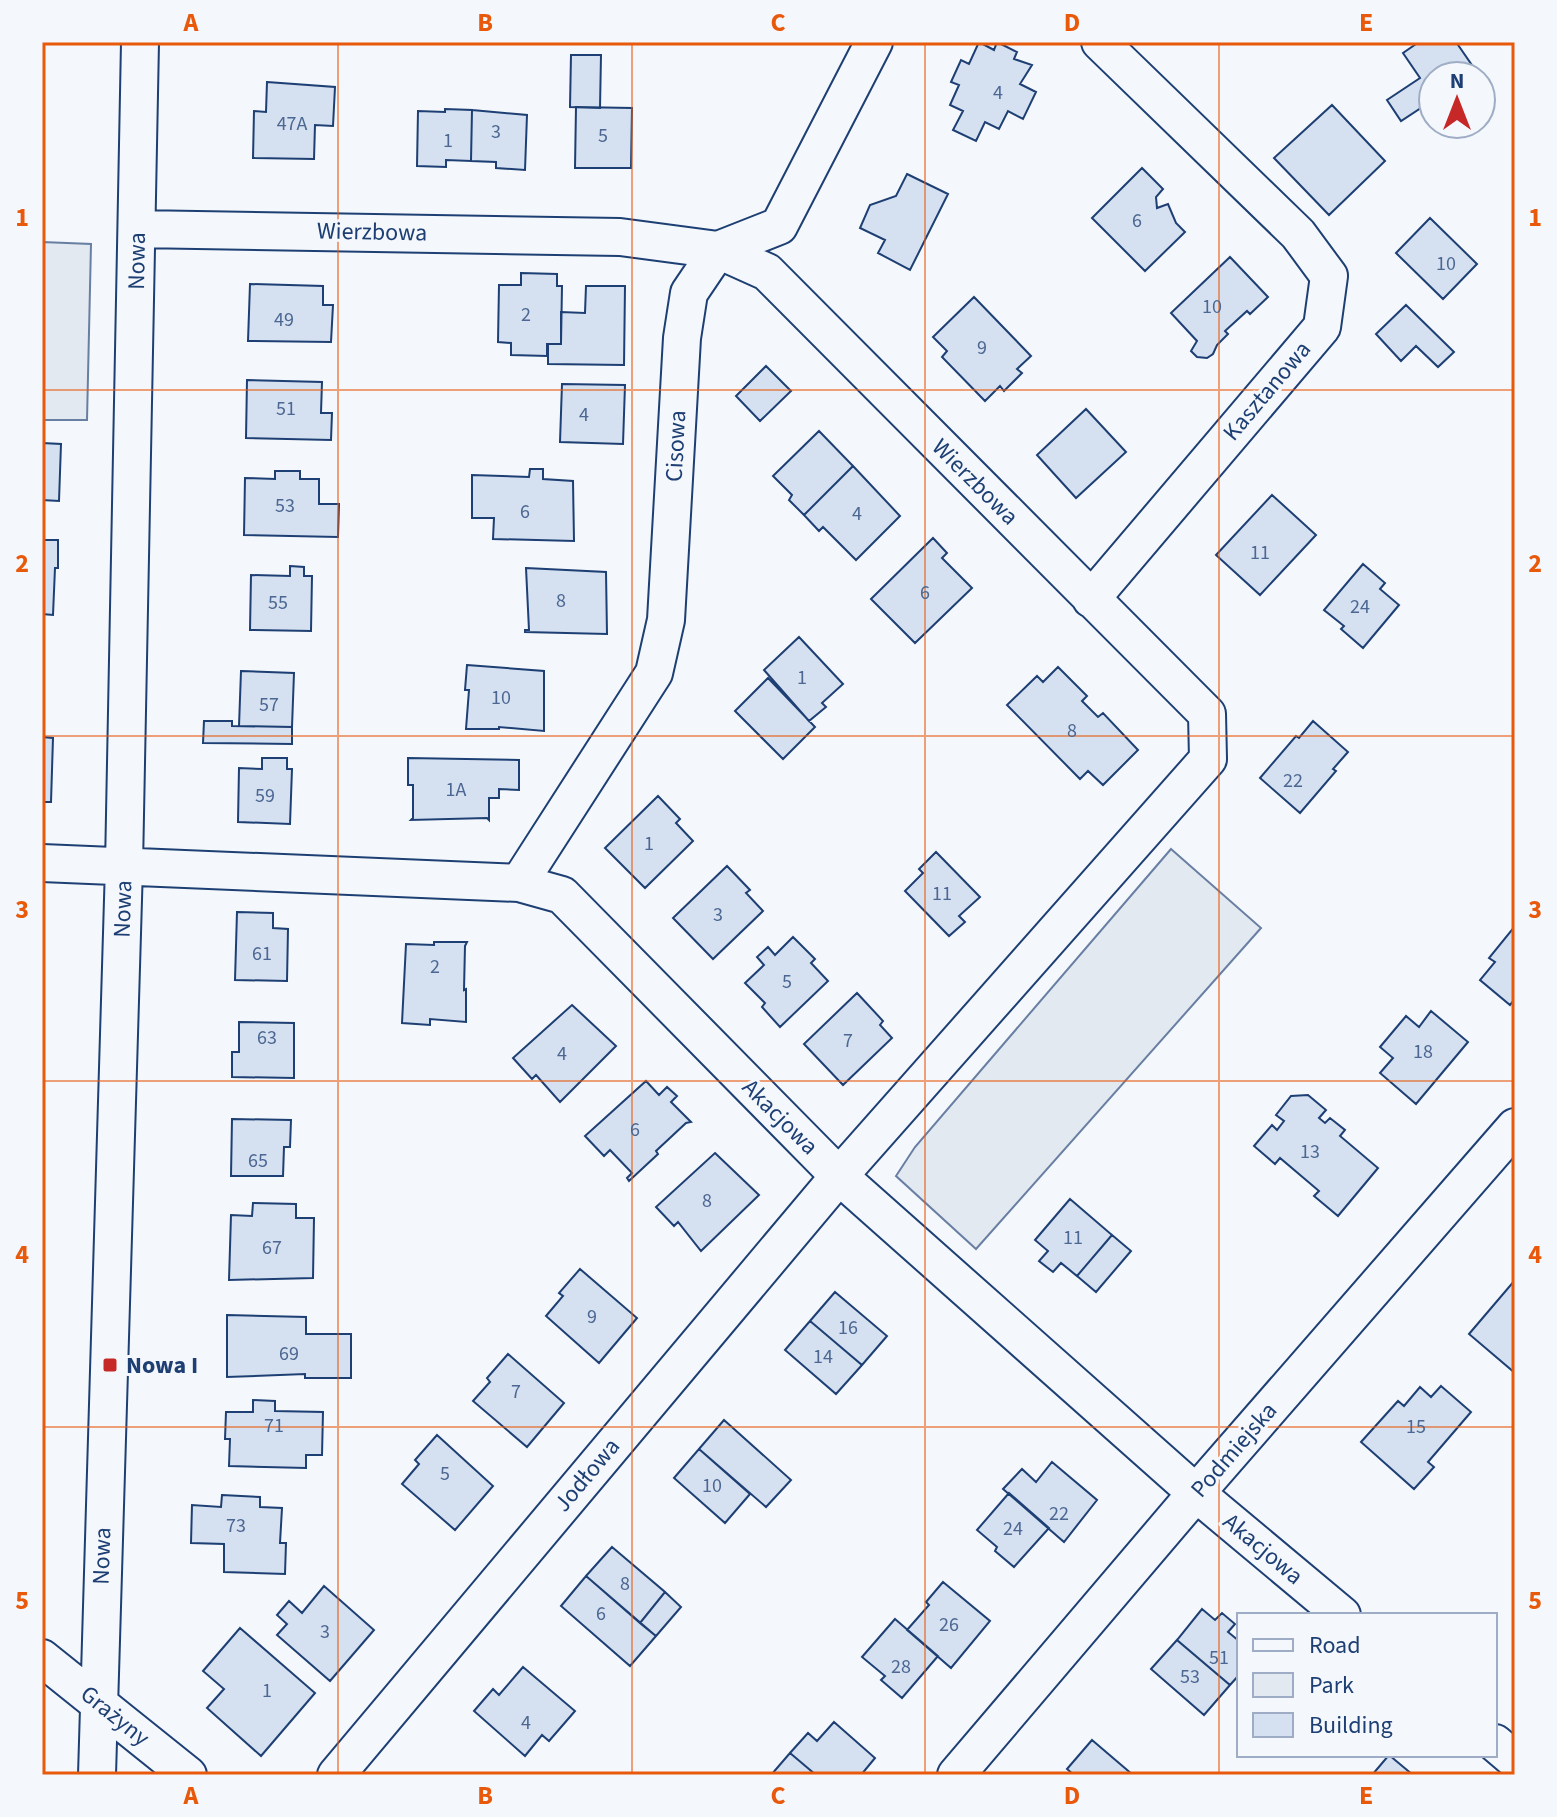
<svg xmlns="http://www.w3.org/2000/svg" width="1557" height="1817" viewBox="0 0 1557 1817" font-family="'Source Sans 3',sans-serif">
<rect width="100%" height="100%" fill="#f4f7fb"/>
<path fill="#e3e9f0" stroke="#687fa3" stroke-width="2" d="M42,242L91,244L87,420H42Z
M1171,849L1261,928L976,1249L896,1176L915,1147Z"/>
<path fill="#d5e0f0" stroke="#1d3f73" stroke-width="2" d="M979,42L994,50L997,42L1017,52L1014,59L1032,65L1020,84L1036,92L1023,119L1008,111L999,129L985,122L976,141L953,130L963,111L950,105L959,85L951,82L961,60L969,64Z
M1419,42H1456L1476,71L1468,76H1433V100L1401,121L1387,100L1420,78L1403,53Z
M571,55H601L600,108L570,107Z
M267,82L335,87L333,126L315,125L314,159L253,158L254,111L266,112Z
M1332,105L1385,161L1329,215L1274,158Z
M576,107L632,108L631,168H575Z
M445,109L472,110L471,161L446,160V167L417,166L418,111L445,112Z
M472,110L527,115L525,170L496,168V162L471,161Z
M1142,168L1163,189L1156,197L1157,208L1168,204L1176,223L1185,232L1145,271L1092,218Z
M907,174L948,194L910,270L878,253L885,240L860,228L870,205L896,196Z
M1430,218L1477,264L1443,299L1396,253Z
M1230,257L1268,297L1250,314L1247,311L1225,331L1228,334L1217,345L1213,354L1207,358L1197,357L1191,351L1197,341L1171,313Z
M521,273L557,274V286H562L561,344H547V356L511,355V343L498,342L499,285H521Z
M250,284L323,286V305H333L331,342L248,341Z
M586,286H625L624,365L548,364V344H561V312L585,313Z
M974,297L1031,356L1017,369L1022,373L1004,391L1000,386L985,401L942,357L947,351L933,337Z
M1406,305L1454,352L1438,367L1416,346L1401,361L1376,334Z
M766,366L791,391L760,421L736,396Z
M247,380L322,382L321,413H332L331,440L246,438Z
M562,384L625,385L623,444L560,442Z
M1086,409L1126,452L1076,498L1037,455Z
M819,431L853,466L804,515L789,500L792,495L773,476Z
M42,443L61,444L59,501L42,500Z
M853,466L900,516L856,560L823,527L819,531L804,515Z
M530,469H543V479L573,481L574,541L493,539L494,518H472V475L529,477Z
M275,471H300V479H319V504H339L338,537L244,535L245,478L275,479Z
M1272,495L1316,535L1260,595L1216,555Z
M933,538L947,553L942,558L972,588L915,643L871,599Z
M42,540H58V568H55L53,615L42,614Z
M1363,564L1385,583L1380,589L1399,605L1363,648L1341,629L1344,626L1324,610Z
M290,566L304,567V576H312L311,631L250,630L251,575L290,576Z
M526,568L606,572L607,634L525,632V630H529Z
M799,637L843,684L822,703L826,707L809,721L764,670Z
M467,665L544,671V731L499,727V729H466L469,690H465Z
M1058,667L1087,696L1082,701L1098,717L1103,713L1138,750L1103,785L1088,771L1080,779L1007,705L1037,676L1043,682Z
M241,671L294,673L292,727L239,726Z
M768,678L815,727L783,759L735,711Z
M204,721H232V726L292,727V744L203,743Z
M1313,721L1348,752L1333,769L1336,771L1300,813L1260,778L1296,736L1299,738Z
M42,737L53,738L51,802H42Z
M262,758H287V769H292L290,824L238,822L239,768L262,769Z
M408,758L519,760V790L499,789V798H489V820L487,818L411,820L413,818V785H408Z
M658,796L680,819L676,823L693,841L645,888L605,848Z
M936,852L980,897L959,916L965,922L949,936L905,891L923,873L919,869Z
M727,866L750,890L746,893L763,911L713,959L673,918Z
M237,912L273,913V928L288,929L287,981L235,980Z
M1515,926V999L1510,1005L1480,980L1495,962L1489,958Z
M793,937L815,959L811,963L828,981L780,1027L762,1007L765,1003L745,983L764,965L757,957L768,947L775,955Z
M434,942H467L465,946L464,990L466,989V1022L430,1019V1025L402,1023L406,944L434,945Z
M857,993L883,1021L880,1025L892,1038L843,1085L804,1044Z
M572,1005L616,1046L560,1102L536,1075L532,1079L513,1058Z
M1431,1011L1468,1042L1416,1104L1380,1073L1393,1058L1380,1047L1406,1016L1419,1027Z
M239,1022L294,1023V1078L232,1077V1052H239Z
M646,1081L659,1095L667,1087L677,1096L671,1102L691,1122L686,1123L656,1151L658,1154L629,1181L627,1178L632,1173L610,1150L604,1156L585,1136Z
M1308,1095L1326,1110L1319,1118L1325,1123L1330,1118L1345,1130L1340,1136L1378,1168L1338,1216L1314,1196L1319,1191L1280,1158L1275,1164L1254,1146L1272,1125L1277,1130L1284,1121L1276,1115L1291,1096Z
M232,1119L291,1120L290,1147H284L283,1176H231Z
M715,1153L759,1195L701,1251L678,1222L674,1226L656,1207Z
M1070,1199L1112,1235L1077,1276L1061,1263L1053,1272L1039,1261L1048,1251L1035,1240Z
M253,1203L296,1204V1218H314L313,1278L229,1280L231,1215L252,1216Z
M1112,1235L1131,1251L1096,1292L1077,1276Z
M580,1269L637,1318L599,1363L546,1316L563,1296L559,1293Z
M1515,1280V1373L1469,1334Z
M835,1292L887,1336L862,1365L810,1321Z
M227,1315L306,1317V1334H351V1378H305V1374L227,1377Z
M810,1321L862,1365L836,1394L785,1350Z
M508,1354L564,1403L527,1447L473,1401L490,1382L487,1378Z
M1441,1386L1471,1412L1428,1462L1434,1467L1414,1489L1361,1442L1398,1401L1404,1406L1420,1387L1431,1397Z
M253,1400L275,1401V1411L323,1412L322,1455H306V1468L229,1466L230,1439H225L226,1412H253Z
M724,1420L791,1480L766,1507L699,1449Z
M437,1435L493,1486L455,1530L402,1484L419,1464L415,1460Z
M699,1449L750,1494L725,1523L674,1478Z
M1052,1462L1097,1500L1064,1542L1003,1489L1022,1469L1036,1482Z
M1009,1493L1049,1528L1014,1567L995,1551L997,1547L977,1530Z
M222,1495L260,1497V1507L282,1508L280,1543H286L285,1574L224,1572V1544L191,1543L192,1505L221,1507Z
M612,1547L665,1592L640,1623L586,1576Z
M586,1576L656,1636L630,1666L561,1606Z
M943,1582L990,1621L951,1668L907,1630L929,1605L926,1602Z
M324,1586L374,1630L330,1681L277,1635L287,1624L277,1615L289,1601L302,1613Z
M665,1592L681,1607L656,1636L640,1623Z
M1202,1609L1215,1620L1222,1613L1235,1624L1228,1632L1239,1641V1675L1230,1685L1177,1640Z
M895,1619L938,1656L902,1698L881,1680L885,1676L862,1657Z
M240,1628L315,1693L261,1756L207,1708L224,1689L203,1671Z
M1177,1640L1230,1685L1204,1715L1151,1669Z
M523,1667L575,1711L549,1741L542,1735L525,1756L474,1711L493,1689L499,1695Z
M834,1722L875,1758L861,1775H816L790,1753L808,1733L817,1741Z
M1092,1740L1133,1775H1074L1067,1769Z
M790,1753L816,1775H771Z
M1389,1755L1413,1775H1372Z"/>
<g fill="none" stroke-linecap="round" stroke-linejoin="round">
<g stroke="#1d3f73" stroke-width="40">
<path id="street" d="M138,229L620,237L718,250L767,272L1207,714L1208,759L839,1176L336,1775
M1091,599L1322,327L1329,276L1298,234L1100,42
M42,863L519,883L562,895L839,1176L1196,1493L1342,1615
M519,883L654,673L666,620L682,338L689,293L718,250L779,226L874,42
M42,1658L188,1775
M1495,1743L1515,1760
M97,1775L124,866L140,42
M956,1775L1196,1493L1515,1127"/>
</g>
<use href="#street" stroke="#f4f7fb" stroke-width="36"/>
</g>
<path fill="none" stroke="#e8590c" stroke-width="2" stroke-opacity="0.55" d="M338,42V1775M632,42V1775M925,42V1775M1219,42V1775M42,390H1515M42,736H1515M42,1081H1515M42,1427H1515"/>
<rect fill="#c62828" stroke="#f4f7fb" stroke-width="3" x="102" y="1357" width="16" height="16" rx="4"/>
<g text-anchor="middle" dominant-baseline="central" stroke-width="6" stroke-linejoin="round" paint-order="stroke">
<g font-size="20" fill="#4b6792">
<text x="998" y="93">4</text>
<text x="292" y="124">47A</text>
<text x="496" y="132">3</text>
<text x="603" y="136">5</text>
<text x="448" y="141">1</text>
<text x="1137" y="221">6</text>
<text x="1446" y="264">10</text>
<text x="1212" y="307">10</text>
<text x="526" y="315">2</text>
<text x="284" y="320">49</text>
<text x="982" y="348">9</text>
<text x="286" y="409">51</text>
<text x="584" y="415">4</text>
<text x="285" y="506">53</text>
<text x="525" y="512">6</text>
<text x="857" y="514">4</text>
<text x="1260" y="553">11</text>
<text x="925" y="593">6</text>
<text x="561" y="601">8</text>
<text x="278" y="603">55</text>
<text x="1360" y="607">24</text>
<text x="802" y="678">1</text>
<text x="501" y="698">10</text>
<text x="269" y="705">57</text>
<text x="1072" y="731">8</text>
<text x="1293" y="781">22</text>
<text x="456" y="790">1A</text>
<text x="265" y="796">59</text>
<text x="649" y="844">1</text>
<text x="942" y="894">11</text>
<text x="718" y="915">3</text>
<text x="262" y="954">61</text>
<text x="435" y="967">2</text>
<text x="787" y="982">5</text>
<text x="267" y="1038">63</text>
<text x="848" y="1041">7</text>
<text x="1423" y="1052">18</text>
<text x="562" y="1054">4</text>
<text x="635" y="1130">6</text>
<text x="1310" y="1152">13</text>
<text x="258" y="1161">65</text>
<text x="707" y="1201">8</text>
<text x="1073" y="1238">11</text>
<text x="272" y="1248">67</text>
<text x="592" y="1317">9</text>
<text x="848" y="1328">16</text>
<text x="289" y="1354">69</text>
<text x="823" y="1357">14</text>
<text x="516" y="1392">7</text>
<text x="274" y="1426">71</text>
<text x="1416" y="1427">15</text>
<text x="445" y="1474">5</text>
<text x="712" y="1486">10</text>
<text x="1059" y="1514">22</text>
<text x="236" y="1526">73</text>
<text x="1013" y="1529">24</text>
<text x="625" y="1584">8</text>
<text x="601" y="1614">6</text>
<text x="949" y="1625">26</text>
<text x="325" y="1632">3</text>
<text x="1219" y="1658">51</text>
<text x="901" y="1667">28</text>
<text x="1190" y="1677">53</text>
<text x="267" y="1691">1</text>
<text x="526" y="1723">4</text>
</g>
<g font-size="24" fill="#1d3f73" stroke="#f4f7fb">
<text transform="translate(372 232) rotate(1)">Wierzbowa</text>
<text transform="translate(137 261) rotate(-89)">Nowa</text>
<text transform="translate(1267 391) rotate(-50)">Kasztanowa</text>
<text transform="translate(676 446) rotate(-87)">Cisowa</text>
<text transform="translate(975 482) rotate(45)">Wierzbowa</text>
<text transform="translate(123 909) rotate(-88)">Nowa</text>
<text transform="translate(780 1117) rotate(45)">Akacjowa</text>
<text transform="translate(1234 1450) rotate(-49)">Podmiejska</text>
<text transform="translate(587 1475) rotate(-50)">Jodłowa</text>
<text transform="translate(1263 1549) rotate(40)">Akacjowa</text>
<text transform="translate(102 1556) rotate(-88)">Nowa</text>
<text transform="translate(115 1716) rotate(39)">Grażyny</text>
</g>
<g font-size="24" font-weight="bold" fill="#1d3f73" stroke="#f4f7fb" text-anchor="start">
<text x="126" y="1365">Nowa I</text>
</g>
</g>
<rect width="1557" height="1817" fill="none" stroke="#f4f7fb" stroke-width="88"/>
<rect x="1237" y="1613" width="260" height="144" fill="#f4f7fb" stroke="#9eadc5" stroke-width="2"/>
<rect x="1253" y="1639" width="40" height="12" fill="#f4f7fb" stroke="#9eadc5" stroke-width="2"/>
<text x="1309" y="1653" font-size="24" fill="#1d3f73">Road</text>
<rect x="1253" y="1673" width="40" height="24" fill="#e3e9f0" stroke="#9eadc5" stroke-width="2"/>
<text x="1309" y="1693" font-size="24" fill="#1d3f73">Park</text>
<rect x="1253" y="1713" width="40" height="24" fill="#d5e0f0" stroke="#9eadc5" stroke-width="2"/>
<text x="1309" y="1733" font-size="24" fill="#1d3f73">Building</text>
<g transform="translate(1457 100)"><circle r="38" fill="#f4f7fb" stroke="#9eadc5" stroke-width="2"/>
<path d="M0-6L14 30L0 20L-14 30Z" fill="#c62828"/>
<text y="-12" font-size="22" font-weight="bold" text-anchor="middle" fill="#1d3f73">N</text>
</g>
<rect x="44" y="44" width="1469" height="1729" fill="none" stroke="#e8590c" stroke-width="3"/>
<g font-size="26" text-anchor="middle" font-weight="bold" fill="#e8590c">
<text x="191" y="31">A</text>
<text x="485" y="31">B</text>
<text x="778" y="31">C</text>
<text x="1072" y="31">D</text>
<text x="1366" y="31">E</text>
<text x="22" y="226">1</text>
<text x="1535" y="226">1</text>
<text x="22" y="572">2</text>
<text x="1535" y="572">2</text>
<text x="22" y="918">3</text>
<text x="1535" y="918">3</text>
<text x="22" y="1263">4</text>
<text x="1535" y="1263">4</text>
<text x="22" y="1609">5</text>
<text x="1535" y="1609">5</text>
<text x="191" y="1804">A</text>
<text x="485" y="1804">B</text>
<text x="778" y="1804">C</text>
<text x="1072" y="1804">D</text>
<text x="1366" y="1804">E</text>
</g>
</svg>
